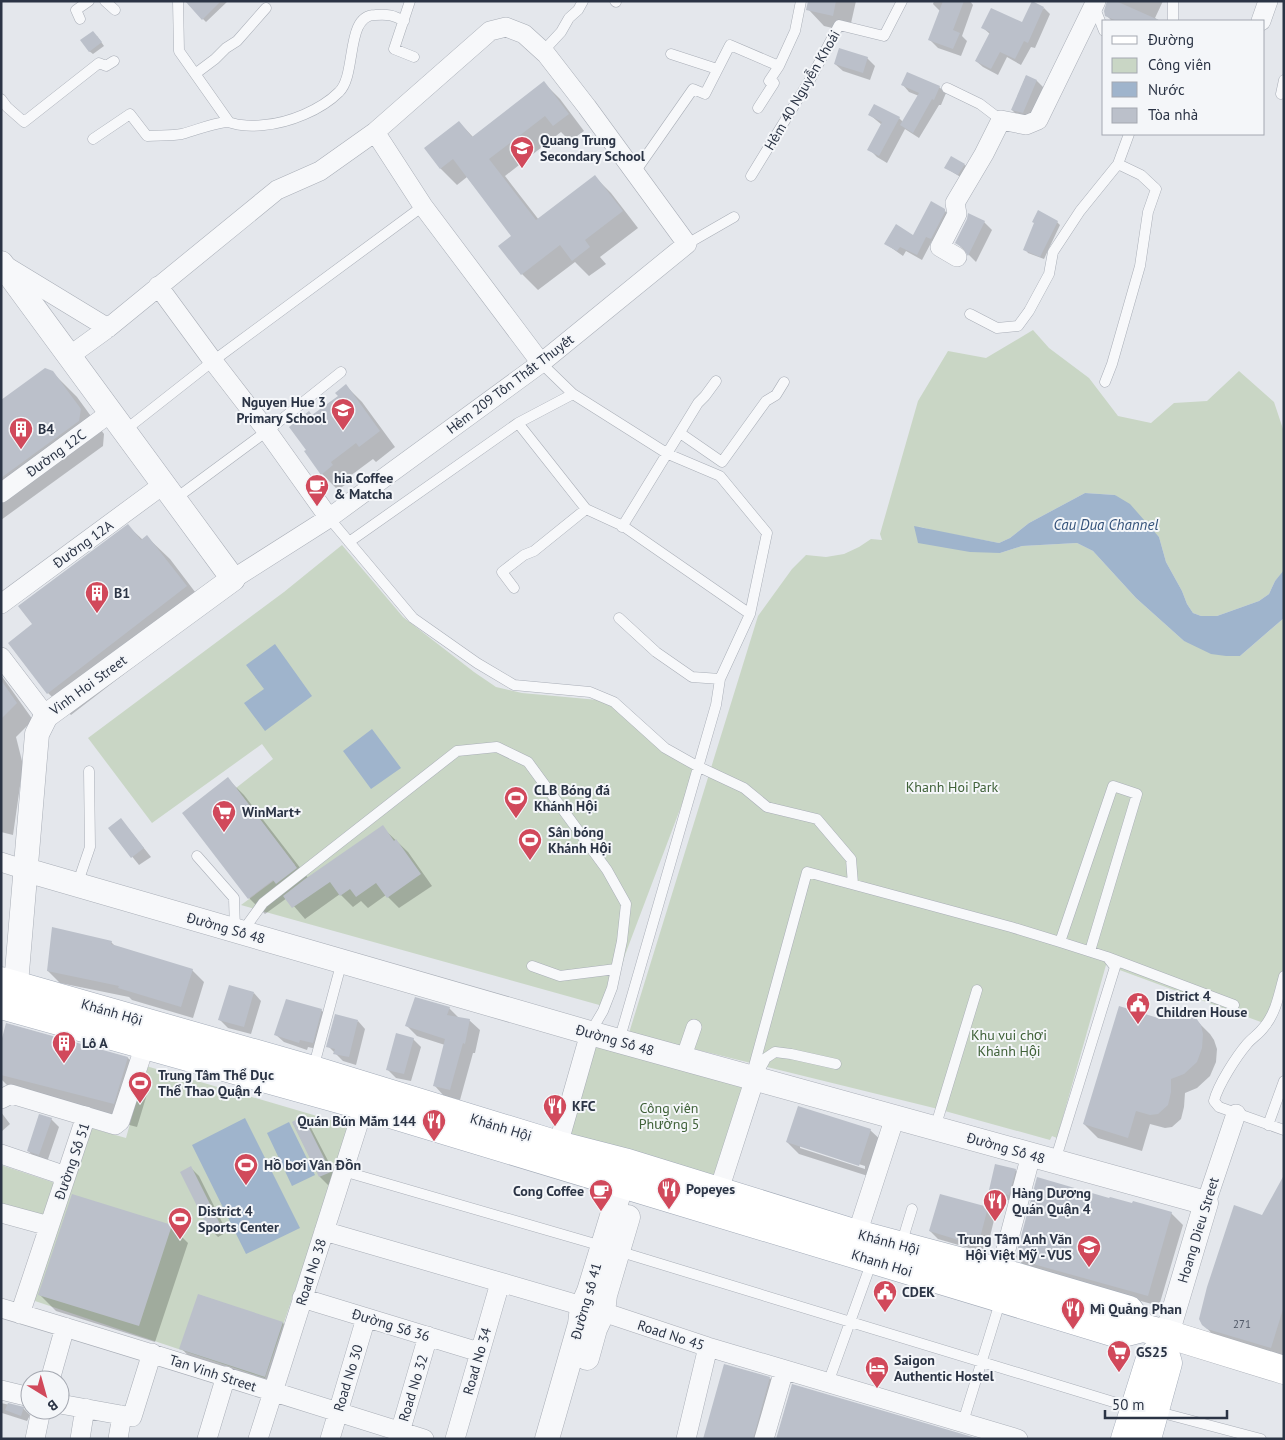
<svg xmlns="http://www.w3.org/2000/svg" width="1285" height="1440" viewBox="0 0 1285 1440" font-family="'PT Sans',sans-serif">
<rect width="100%" height="100%" fill="#e4e7ec"/>
<path fill="#c9d6c5" d="M1033,330L1049,348L1089,378L1118,416L1151,423L1174,403L1207,401L1239,371L1274,402L1284,432V571L1275,581L1269,594L1259,601L1217,616H1201L1193,613L1187,604L1182,591L1166,562L1159,537L1115,495L1085,493L1029,523L1010,538L999,543L935,531L917,526L991,551L1000,553L1022,546L1077,543L1093,551L1136,598L1184,641L1240,656L1284,618V982L1269,1025L1106,965L1057,1138L1052,1136L1050,1140L934,1108L629,1033L758,616L792,569L806,555L826,557L844,554L859,547L871,539L882,540L880,534L918,401L948,351L986,358Z
M342,545L403,617L474,672L496,687L522,693L598,700L622,710L695,770L686,801L682,804L625,955L610,1008L241,905L295,865L236,788L273,759L262,744L152,823L88,738L284,592Z
M594,1039L748,1080L715,1186L566,1144Z
M146,1066L351,1126L265,1378L29,1299L87,1127L126,1138Z
M1,1165L55,1183L48,1217L1,1207Z"/>
<path fill="#9fb4cc" d="M1085,493L1115,495L1130,504L1159,537L1166,562L1182,591L1187,604L1193,613L1201,616H1217L1259,601L1269,594L1275,581L1284,570V618L1240,656H1226L1211,654L1184,641L1136,598L1093,551L1077,543L1022,546L1000,553L970,552L918,543L914,526L999,543L1010,538L1029,523Z
M275,644L312,696L265,731L244,703L264,689L246,665Z
M372,729L401,768L371,789L343,751Z
M245,1118L300,1228L246,1254L192,1145Z
M289,1122L315,1175L292,1186L267,1133Z"/>
<path fill="#0003" fill-rule="evenodd" d="M191,1H228L206,22L188,4Z
M809,1H856L849,32L824,26L808,9Z
M934,1H970L973,5L962,36L967,41L961,56L938,48L930,40L940,11L933,4Z
M1119,1H1163L1155,18L1160,21H1112L1106,15Z
M1044,8L1050,14L1035,48L1031,47L1021,65L1007,57L998,75L983,67L976,61L990,34L982,27L1023,24Z
M97,36L104,46L93,54L89,51Z
M867,58L875,66L870,80L843,71L835,64Z
M1026,76L1037,81L1045,89L1031,120L1020,118L1012,110Z
M544,83L560,99L584,131L570,141L561,132L505,176L539,220L595,177L611,193L638,228L600,257L606,264L589,276L575,262L538,290L522,274L513,236L467,177L457,185L441,169L425,148L459,122L473,137Z
M903,85L939,87L946,93L941,105H939L919,138L905,129L887,163L877,157L869,149L882,125L870,115L899,118L903,122L919,96L909,92Z
M965,165L968,168L962,178L946,168Z
M944,210L950,216L937,244L932,241L922,260L906,251L903,256L886,244L913,236Z
M984,222L992,230L976,262L956,242Z
M1057,222L1060,225L1044,259L1028,253L1025,249L1035,224Z
M52,372L77,397L104,434L103,446L1,520V401Z
M346,386L362,402L395,447L376,462L373,459L346,479L349,482L338,490L322,474L307,450L312,416L340,396Z
M128,526L143,540L147,537L170,559L208,609L71,715L48,693L10,643L34,624Z
M1,675L33,720L16,737L23,765L13,835L1,832Z
M228,779L244,795L308,878L382,827L408,852L432,886L399,908L386,895L368,908L361,901L353,907L340,894L305,919L287,898L265,914L249,898Z
M109,828H128L151,857L139,865Z
M111,942L116,947L192,970L204,982L193,1018L132,1000L129,997L60,983L48,971Z
M254,993L261,1001L251,1034L228,1028L220,1020Z
M449,1008L459,1018L469,1020L480,1030L475,1053H473L460,1100L444,1096L434,1085L445,1045L417,1036L407,1026Z
M321,1010L329,1018L321,1050L308,1047L307,1050L284,1042L276,1035Z
M1158,1019H1195L1210,1034L1214,1040L1217,1049L1216,1062L1210,1076L1197,1088L1185,1093L1184,1107L1181,1119L1172,1127L1165,1128L1150,1124L1142,1151L1098,1138L1084,1124Z
M358,1021L365,1029L356,1065L343,1061L328,1046Z
M7,1024L128,1058L151,1081L137,1127L18,1096L1,1079V1047Z
M413,1039L421,1047L411,1081L396,1078L388,1070Z
M1,1112L10,1124L1,1132Z
M303,1118L310,1126L338,1180L328,1185L320,1177L293,1123Z
M51,1119L59,1127L47,1162L36,1158L28,1151Z
M870,1130L883,1142L871,1177L799,1154L787,1142ZM800,1146L865,1166V1169L800,1148Z
M191,1168L199,1176L227,1232L218,1237L210,1229Z
M1015,1170L1023,1178L1017,1202L998,1198L990,1190Z
M1284,1193V1359L1216,1338L1203,1324L1263,1217Z
M988,1208L995,1216L986,1253L938,1239L930,1231Z
M1171,1213L1183,1225L1159,1306L1028,1270L1017,1258Z
M171,1226L188,1243L155,1342L56,1311L40,1295Z
M199,1295L283,1323L299,1340L282,1393L197,1365L181,1348Z
M770,1378L786,1395L773,1439H705Z
M1,1403L23,1408L30,1415L27,1421L2,1413L1,1415Z"/>
<path fill="#bbc0ca" d="M185,1H221L202,20Z
M808,1H836L833,16L806,10Z
M943,1H964L953,30L960,33L953,49L928,40Z
M1032,1L1044,7L1028,43L1024,41L1015,59L1000,52L991,69L975,61L990,32L981,28L991,8L1022,22Z
M1107,1H1116L1161,21H1117L1105,16L1104,11Z
M93,31L102,42L89,52L80,40Z
M839,48L868,57L863,73L834,64Z
M907,72L940,86L934,100L932,99L913,133L900,125L919,93L901,85Z
M1026,75L1037,80L1023,113L1011,110Z
M544,81L569,114L553,126L545,116L489,159L536,220L595,175L623,211L585,240L590,247L572,261L560,245L521,275L498,246L511,236L453,159L440,169L424,148L459,121L472,137Z
M874,104L900,117L879,156L867,150L882,122L868,115Z
M951,156L965,164L958,175L944,168Z
M931,201L945,209V212L931,239L926,237L917,255L900,247L897,251L884,244L896,224L913,235Z
M1038,210L1058,221L1040,257L1023,250L1034,223L1032,222Z
M968,213L985,221L968,256L963,248L955,243L967,219Z
M45,368L53,371L81,409L79,421L1,478V400Z
M346,384L380,431L359,447L356,443L331,462L333,465L321,475L304,451L306,450L289,427L309,411L312,415L338,396L335,393Z
M128,524L141,540L147,535L187,586L47,694L8,643L32,624L18,606Z
M1,680L17,703L1,719Z
M228,777L297,868L276,884L273,880L248,899L182,813Z
M121,818L144,848L131,858L108,828Z
M383,825L394,841L396,839L421,874L387,898L376,883L356,897L350,889L340,896L330,882L292,908L283,896L305,879Z
M52,927L112,941L111,944L193,969L181,1007L118,988L119,986L47,971Z
M229,985L254,992L244,1027L218,1020Z
M415,997L450,1007L447,1015L470,1019L465,1044L463,1043L450,1090L433,1086L445,1039L405,1026Z
M286,999L322,1009L313,1043L300,1040L299,1043L274,1035Z
M1119,1006L1158,1018L1173,1011H1186L1196,1018L1201,1025L1203,1034L1202,1048L1197,1062L1184,1074L1171,1079V1092L1168,1105L1158,1114L1150,1115L1136,1111L1128,1138L1083,1124Z
M335,1014L358,1020L349,1057L333,1054L335,1049L326,1047Z
M6,1023L128,1057L114,1104L1,1075V1042Z
M396,1033L414,1038L404,1074L386,1070Z
M798,1106L871,1129L859,1166L786,1142Z
M39,1114L52,1118L39,1155L27,1151Z
M303,1116L331,1172L319,1177L292,1122Z
M995,1164L1016,1169L1009,1195L989,1190Z
M191,1166L220,1224L209,1230L180,1172Z
M1284,1175V1306L1271,1348L1207,1329L1202,1325L1199,1319L1207,1287L1234,1205L1262,1215Z
M1037,1177L1109,1198L1110,1197L1132,1203L1133,1201L1172,1212L1148,1296L1015,1259Z
M72,1194L172,1225L139,1326L38,1295Z
M940,1194L988,1207L978,1246L929,1231Z
M198,1294L283,1322L265,1377L179,1349Z
M724,1364L770,1377L753,1439H703Z
M792,1384L976,1438V1439H776Z
M8,1403L24,1407L21,1416L5,1410Z"/>
<g fill="none" stroke-linecap="round" stroke-linejoin="round">
<g stroke="#a9aeb7" stroke-width="11">
<path id="service" d="M105,1L115,10
M178,1L179,51L229,122
M410,1L394,49L414,57
M615,1L616,2
M1094,6L1104,31
M80,19L76,10L89,1
M1173,21V1
M546,54L548,46L561,32L569,18L578,10L583,1
M671,54L717,69
M195,74L215,59L226,48L237,41L266,8
M947,88L980,104L1001,120
M1281,94L1284,80
M1,99L7,107L24,122L99,63L106,66L114,61
M758,108L774,83L769,81L779,66
M93,139L130,114L147,136C159,135 171,136 182,134C197,130 210,124 226,122C231,122 236,125 241,125C248,126 256,126 264,125C289,123 321,110 339,92C357,75 345,15 375,15C388,14 393,15 404,21
M635,172L693,89L705,94L730,45L779,66L795,31L801,1
M751,176L811,78L839,25L884,36L902,1
M687,244L734,217
M970,314L997,328L1018,326L1029,311L1049,274L1053,252L1080,211L1118,164L1129,134
M541,363L573,394L668,454L720,476L767,533L750,614L720,679L716,705L619,1041
M1105,382L1112,364L1140,266L1148,212L1156,189L1141,175L1118,164
M518,423L586,509L623,526L750,614
M124,431L213,361L423,206
M680,433L722,462L766,401L776,395L784,382
M175,499L267,431L341,372
M329,518L413,618L477,663L514,685L590,692L614,702L665,748L697,766L744,788L767,807L817,819L851,859L853,884
M622,527L698,403L705,396L716,381
M349,542L518,423L573,394
M514,588L502,572L524,555L534,551L586,509
M619,618L656,652L692,677L720,679
M197,856L234,898L235,930
M77,885L90,847L89,771
M242,932L263,903L457,751L497,747L528,762L607,870L626,904L622,941L612,988L603,1011L590,1033
M1060,942L1113,786L1137,794L1090,951
M532,966L560,976L616,969
M1284,976C1279,994 1276,1013 1264,1027C1259,1034 1252,1038 1247,1044C1236,1057 1218,1085 1214,1101L1219,1107L1284,1130
M313,1069L342,961
M751,1077L807,872L1011,927L1060,942L1107,957L1234,1005
M755,1078L766,1058L775,1052L791,1054L836,1064
M1268,1125L1284,1081
M935,1128L977,990
M1055,1161L1115,967L1108,958
M343,1171L602,1246
M901,1245L912,1209
M618,1251L1133,1408
M828,1383L872,1261
M1155,1411L1261,1439
M963,1422L1001,1299"/>
</g>
<g stroke="#a9aeb7" stroke-width="16">
<path id="pedestrian" d="M683,1059L694,1027"/>
</g>
<g stroke="#a9aeb7" stroke-width="20">
<path id="minor" d="M1261,21L1268,1
M375,132L423,206L541,363
M957,257L940,247L957,214L955,203L984,154L1001,120L1026,125L1038,120L1096,1
M6,266L108,328
M158,286L213,361L267,431L329,518
M68,357L108,328L277,190L320,171L375,132L490,31L506,27L524,34L546,54L587,107L687,244L541,363L329,518L233,579
M1,493L110,413
M1,604L164,484
M1,657L46,716
M1,862L26,870
M1,1099L11,1094L115,1125L120,1121L145,1045
M558,1145L590,1033
M1,1154L66,1176
M719,1190L755,1078
M1206,1203L1236,1114
M1,1213L49,1226
M324,1231L603,1312L708,1347L1018,1439
M857,1234L895,1117
M1000,1272L1031,1155
M302,1298L479,1352
M1,1308C143,1350 283,1395 424,1439
M20,1314L86,1116
M50,1380L65,1327
M1,1390L30,1397
M60,1404L132,1417L152,1353
M35,1439L41,1410
M80,1439L85,1408
M118,1439L122,1415
M207,1439L226,1376
M258,1439L364,1106
M330,1439L366,1318
M398,1439L428,1336
M455,1439L500,1283
M686,1439L708,1347
M764,1439L784,1370"/>
</g>
<g stroke="#a9aeb7" stroke-width="25">
<path id="tertiary" d="M1,263L233,579L46,716L37,734L16,984
M26,870L590,1033L1206,1203L1167,1334
M587,1358L595,1329L603,1312L605,1295L628,1217
M547,1439L580,1324L582,1307L589,1291L627,1167"/>
</g>
<g stroke="#a9aeb7" stroke-width="29">
<path id="secondary" d="M1167,1334L1284,1370"/>
</g>
<g stroke="#a3abb8" stroke-width="29">
<path id="primary" d="M1,981L313,1070L558,1145L628,1163L857,1234L1000,1272L1129,1310L1143,1328
M1,1005L364,1106L1119,1334L1143,1328L1167,1334L1163,1346L1150,1359L1125,1439
M1147,1439L1168,1363L1163,1346"/>
</g>
<use href="#service" stroke="#f7f8fa" stroke-width="10"/>
<use href="#pedestrian" stroke="#f7f8fa" stroke-width="15"/>
<use href="#minor" stroke="#f7f8fa" stroke-width="19"/>
<use href="#tertiary" stroke="#f7f8fa" stroke-width="24"/>
<use href="#secondary" stroke="#fff" stroke-width="28"/>
<use href="#primary" stroke="#fff" stroke-width="28"/>
</g>
<defs>
<g id="school-pin" transform="scale(1.25)"><path d="M0 17L-7.5 6A9.5 9.5 0 1 1 7.5 6Z" fill="#d1495b" stroke="#f4f6f9"/><path d="M0-5L7-2L0 1L-7-2ZM-4 1L0 2.5L4 1V4Q0 6-4 4Z" fill="#fff"/></g>
<g id="building-pin" transform="scale(1.25)"><path d="M0 17L-7.5 6A9.5 9.5 0 1 1 7.5 6Z" fill="#d1495b" stroke="#f4f6f9"/><path d="M-4-6H4V6H1V3H-1V6H-4ZM-2.5-4.3h1.7v1.8h-1.7ZM.8-4.3h1.7v1.8H.8ZM-2.5-1h1.7V.8h-1.7ZM.8-1h1.7V.8H.8Z" fill="#fff"/></g>
<g id="cafe-pin" transform="scale(1.25)"><path d="M0 17L-7.5 6A9.5 9.5 0 1 1 7.5 6Z" fill="#d1495b" stroke="#f4f6f9"/><path d="M-5.5-4.5H6V0H3Q3 3.5 0 3.5H-2.5Q-5.5 3.5-5.5 0ZM3-3.2v2h1.7v-2ZM-6 4.5H4V6H-6Z" fill="#fff"/></g>
<g id="stadium-pin" transform="scale(1.25)"><path d="M0 17L-7.5 6A9.5 9.5 0 1 1 7.5 6Z" fill="#d1495b" stroke="#f4f6f9"/><path d="M0-5a6.5 5 0 1 0 0 10a6.5 5 0 1 0 0-10ZM-3.5-1.8h7v3.6h-7Z" fill="#fff"/></g>
<g id="supermarket-pin" transform="scale(1.25)"><path d="M0 17L-7.5 6A9.5 9.5 0 1 1 7.5 6Z" fill="#d1495b" stroke="#f4f6f9"/><path d="M-6-5.5h2.5l.6 2H6L4.5 2H-2.5L-4.4-4H-6ZM-1.5 3.2a1.3 1.3 0 1 0 .1 0ZM3 3.2a1.3 1.3 0 1 0 .1 0Z" fill="#fff"/></g>
<g id="civic-pin" transform="scale(1.25)"><path d="M0 17L-7.5 6A9.5 9.5 0 1 1 7.5 6Z" fill="#d1495b" stroke="#f4f6f9"/><path d="M-.6-6.5H3V-4.5H.6V-3L4-1V1h2V6H-6V1h2V-1L-.6-3ZM-1.2 2.5V6h2.4V2.5Z" fill="#fff"/></g>
<g id="restaurant-pin" transform="scale(1.25)"><path d="M0 17L-7.5 6A9.5 9.5 0 1 1 7.5 6Z" fill="#d1495b" stroke="#f4f6f9"/><path d="M-5-6h1v4h1v-4h1v4h1v-4h1v5L-1.5 .5V6h-2V.5L-5-1ZM5-6V6H3V1.5H1.5Q1.5-4 5-6Z" fill="#fff"/></g>
<g id="hotel-pin" transform="scale(1.25)"><path d="M0 17L-7.5 6A9.5 9.5 0 1 1 7.5 6Z" fill="#d1495b" stroke="#f4f6f9"/><path d="M-6-4.5h1.5V1H6V5H4.5V3h-9V5H-6ZM-4 0a1.8 1.8 0 1 1 3.6 0ZM.5 0V-2.5h3Q6-2.5 6 0Z" fill="#fff"/></g>
</defs>
<g fill-rule="evenodd">
<use href="#school-pin" x="522" y="148"/>
<use href="#school-pin" x="343" y="410"/>
<use href="#building-pin" x="21" y="429"/>
<use href="#cafe-pin" x="317" y="486"/>
<use href="#building-pin" x="97" y="593"/>
<use href="#stadium-pin" x="516" y="798"/>
<use href="#supermarket-pin" x="224" y="812"/>
<use href="#stadium-pin" x="530" y="840"/>
<use href="#civic-pin" x="1138" y="1004"/>
<use href="#building-pin" x="64" y="1043"/>
<use href="#stadium-pin" x="140" y="1083"/>
<use href="#restaurant-pin" x="555" y="1106"/>
<use href="#restaurant-pin" x="434" y="1121"/>
<use href="#stadium-pin" x="246" y="1165"/>
<use href="#restaurant-pin" x="669" y="1189"/>
<use href="#cafe-pin" x="601" y="1191"/>
<use href="#restaurant-pin" x="995" y="1201"/>
<use href="#stadium-pin" x="180" y="1219"/>
<use href="#school-pin" x="1089" y="1247"/>
<use href="#civic-pin" x="885" y="1292"/>
<use href="#restaurant-pin" x="1073" y="1309"/>
<use href="#supermarket-pin" x="1119" y="1352"/>
<use href="#hotel-pin" x="877" y="1368"/>
</g>
<g text-anchor="middle" dominant-baseline="central" stroke-width="4" stroke-linejoin="round" paint-order="stroke">
<g font-size="11" fill="#4f5766">
<text x="1242" y="1324">271</text>
</g>
<g font-size="14" fill="#2b3445" stroke="#f4f6f9">
<text transform="translate(802 90) rotate(-60)">Hẻm 40 Nguyễn Khoái</text>
<text transform="translate(510 384) rotate(-37)">Hẻm 209 Tôn Thất Thuyết</text>
<text transform="translate(56 453) rotate(-36)">Đường 12C</text>
<text transform="translate(83 544) rotate(-36)">Đường 12A</text>
<text transform="translate(88 685) rotate(-36)">Vinh Hoi Street</text>
<text transform="translate(226 928) rotate(16)">Đường Số 48</text>
<text transform="translate(112 1012) rotate(16)">Khánh Hội</text>
<text transform="translate(615 1040) rotate(16)">Đường Số 48</text>
<text transform="translate(501 1127) rotate(17)">Khánh Hội</text>
<text transform="translate(1006 1148) rotate(16)">Đường Số 48</text>
<text transform="translate(72 1161) rotate(-71)">Đường Số 51</text>
<text transform="translate(1198 1230) rotate(-73)">Hoang Dieu Street</text>
<text transform="translate(889 1242) rotate(15)">Khánh Hội</text>
<text transform="translate(882 1263) rotate(17)">Khanh Hoi</text>
<text transform="translate(311 1272) rotate(-72)">Road No 38</text>
<text transform="translate(586 1301) rotate(-74)">Đường số 41</text>
<text transform="translate(391 1325) rotate(17)">Đường Số 36</text>
<text transform="translate(671 1335) rotate(18)">Road No 45</text>
<text transform="translate(477 1361) rotate(-74)">Road No 34</text>
<text transform="translate(213 1373) rotate(18)">Tan Vinh Street</text>
<text transform="translate(348 1378) rotate(-73)">Road No 30</text>
<text transform="translate(413 1388) rotate(-73)">Road No 32</text>
</g>
<g font-size="14" font-weight="bold" fill="#2b3445" stroke="#f4f6f9" text-anchor="start">
<text x="540" y="140">Quang Trung<tspan x="540" dy="16">Secondary School</tspan></text>
<text x="326" y="402" text-anchor="end">Nguyen Hue 3<tspan x="326" dy="16">Primary School</tspan></text>
<text x="38" y="429">B4</text>
<text x="334" y="478">hia Coffee<tspan x="334" dy="16">&amp; Matcha</tspan></text>
<text x="114" y="593">B1</text>
<text x="534" y="790">CLB Bóng đá<tspan x="534" dy="16">Khánh Hội</tspan></text>
<text x="242" y="812">WinMart+</text>
<text x="548" y="832">Sân bóng<tspan x="548" dy="16">Khánh Hội</tspan></text>
<text x="1156" y="996">District 4<tspan x="1156" dy="16">Children House</tspan></text>
<text x="82" y="1043">Lô A</text>
<text x="158" y="1075">Trung Tâm Thể Dục<tspan x="158" dy="16">Thể Thao Quận 4</tspan></text>
<text x="572" y="1106">KFC</text>
<text x="416" y="1121" text-anchor="end">Quán Bún Mắm 144</text>
<text x="264" y="1165">Hồ bơi Vân Đồn</text>
<text x="686" y="1189">Popeyes</text>
<text x="584" y="1191" text-anchor="end">Cong Coffee</text>
<text x="1012" y="1193">Hàng Dương<tspan x="1012" dy="16">Quán Quận 4</tspan></text>
<text x="198" y="1211">District 4<tspan x="198" dy="16">Sports Center</tspan></text>
<text x="1072" y="1239" text-anchor="end">Trung Tâm Anh Văn<tspan x="1072" dy="16">Hội Việt Mỹ - VUS</tspan></text>
<text x="902" y="1292">CDEK</text>
<text x="1090" y="1309">Mì Quảng Phan</text>
<text x="1136" y="1352">GS25</text>
<text x="894" y="1360">Saigon<tspan x="894" dy="16">Authentic Hostel</tspan></text>
</g>
<g font-size="14" fill="#3f6138" stroke="#f4f6f9">
<text x="952" y="787">Khanh Hoi Park</text>
<text x="1009" y="1035">Khu vui chơi<tspan x="1009" dy="16">Khánh Hội</tspan></text>
<text x="669" y="1108">Công viên<tspan x="669" dy="16">Phường 5</tspan></text>
</g>
<g font-size="15" font-style="italic" fill="#34527a" stroke="#f4f6f9">
<text x="1106" y="524">Cau Dua Channel</text>
</g>
</g>
<rect width="1285" height="1440" fill="none" stroke="#2b3445" stroke-width="5"/>
<rect x="1102" y="20" width="162" height="115" fill="#f4f6f9" stroke="#a4a8b1"/>
<rect x="1112" y="36" width="25" height="8" fill="#ffffff" stroke="#a4a8b1"/>
<text x="1148" y="45" font-size="15" fill="#2b3445">Đường</text>
<rect x="1112" y="58" width="25" height="15" fill="#c9d6c5" stroke="#a4a8b1"/>
<text x="1148" y="70" font-size="15" fill="#2b3445">Công viên</text>
<rect x="1112" y="82" width="25" height="15" fill="#9fb4cc" stroke="#a4a8b1"/>
<text x="1148" y="95" font-size="15" fill="#2b3445">Nước</text>
<rect x="1112" y="108" width="25" height="15" fill="#bbc0ca" stroke="#a4a8b1"/>
<text x="1148" y="120" font-size="15" fill="#2b3445">Tòa nhà</text>
<g transform="translate(45 1395) rotate(143)"><circle r="24" fill="#f4f6f9" stroke="#a4a8b1"/>
<path d="M0-4L9 19L0 12L-9 19Z" fill="#d1495b"/>
<text y="-8" font-size="14" font-weight="bold" text-anchor="middle" fill="#2b3445">B</text>
</g>
<path d="M1105 1410v8h122v-8" fill="none" stroke="#2b3445" stroke-width="2.5"/>
<text x="1112" y="1410" font-size="15" fill="#2b3445" stroke="#f4f6f9" stroke-width="4" paint-order="stroke">50 m</text>
</svg>
